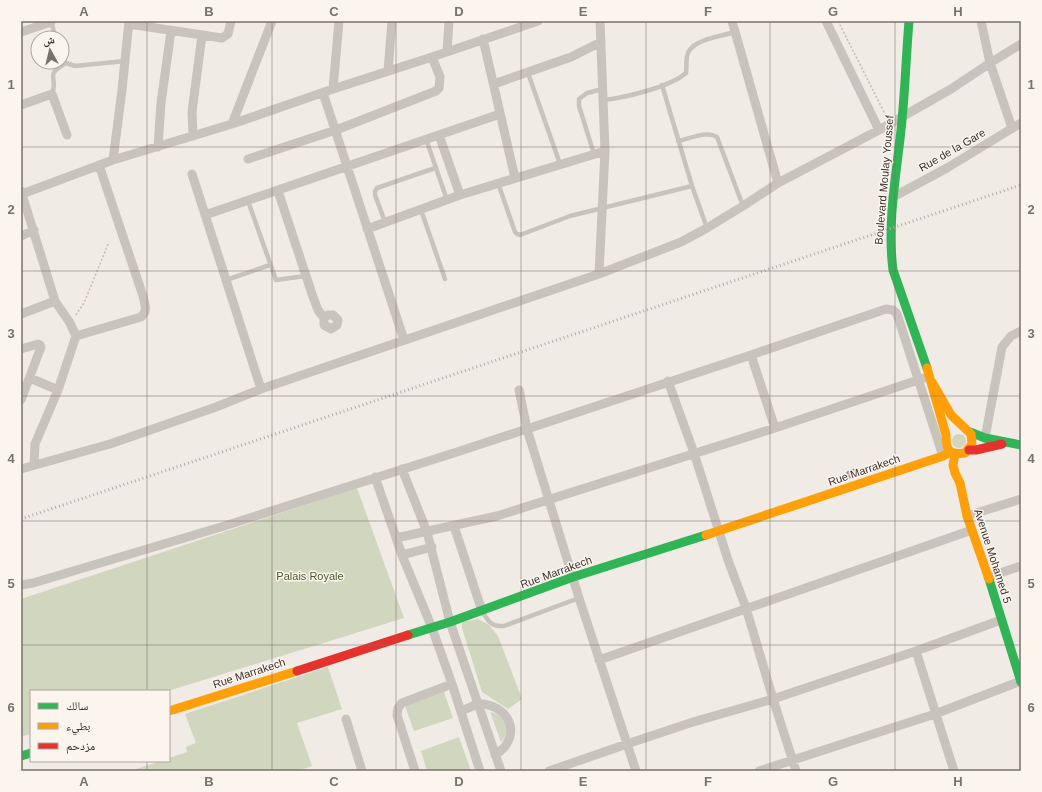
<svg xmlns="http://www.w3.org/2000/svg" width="1042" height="792" viewBox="0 0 1042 792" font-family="Helvetica,'Noto Naskh Arabic',sans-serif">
<rect width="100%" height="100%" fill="#f0ebe5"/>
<path fill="#d1d6bf" d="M952 441a7 7 0 1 1 14 0a7 7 0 1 1-14 0Z
M357,488L404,618L168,691H31V734L23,736L21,729V599Z
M478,619L489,625L498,636L522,699L508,709L482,692L462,628V622Z
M328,667L342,709L297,723L312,766L297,771H130L161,761H169V758L187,752L186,747L196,743L185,714Z
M444,692L453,718L414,731L405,706Z
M490,712C505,714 512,730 501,742Z
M459,737L471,771H427L421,751Z"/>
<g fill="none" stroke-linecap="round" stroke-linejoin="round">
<path stroke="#c2bbb6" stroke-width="1.5" stroke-dasharray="2 2" stroke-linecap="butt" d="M838,21L886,116
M76,315L84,303L109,242"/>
<path stroke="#c9c3be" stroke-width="4.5" d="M51,22L56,38
M62,58L66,63L75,66L125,61
M528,73L560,164
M662,85L692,186L707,228
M52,94C59,77 43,76 66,63
M603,100C624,98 670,87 686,73C687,67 685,57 689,51C696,39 722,36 735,32
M426,139L447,200
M678,141C689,139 707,130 717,137L743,206
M594,154L579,106V99L587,93L603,89
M498,183L515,232L517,234L520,235L570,216L692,186
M248,201L276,280L305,276
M421,210L445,279
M385,222L375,195V191L377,188L435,168
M226,280L270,265
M483,612C488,622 492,627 504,626L579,598"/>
<path stroke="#c9c3be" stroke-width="9" d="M732,21L778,183
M826,21L879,130
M981,21L990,63L1012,128
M129,24L222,38L228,34L231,21
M21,32L51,22V21
M483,39L515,178
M447,52L449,21
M388,71L392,21
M494,84L571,57L601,42
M333,89L339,21
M323,93L404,340
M21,105L52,94L67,135
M232,124L272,21
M439,135L460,195
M193,136L192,112L202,35
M158,147L161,103L171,31
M248,159L336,130L436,91L439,88L440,77L432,57
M113,160L122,90L129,21
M192,174L261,389
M21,191L55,301L70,323L76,336L58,390L35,444L34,465
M278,191L313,297L318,310L324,318V325L331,329L337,325L338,320L333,315H328L324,318
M22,194L113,160L232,124L333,89L432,57L538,21
M893,197L947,168L1021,123
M205,215L500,114
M367,229L460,195L605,151
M21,236L34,230
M599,274L605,151L600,21
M21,314L55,301
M76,336L141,317C148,311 145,305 143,296L99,165
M21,349L38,344L40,345L41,347L21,400
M751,355L775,428
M30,378L58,390
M668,381L694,453L728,560L746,608L773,699L796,771
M519,390L527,429L579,598L636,771
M985,438L1002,347L1011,336L1021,331
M21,469L110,444L216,407L261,389L599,274L681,242L707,228L743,206L778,183L879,130L951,89L990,63L1021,44
M402,469L427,532L450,622L501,771
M375,477L402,555L432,628L452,684L480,771
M967,516L1021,499
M454,526L482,611
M396,538L497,516L775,428L924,378
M402,555L432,547
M988,577L1021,566
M21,585L33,583L221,527L460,451L751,355L886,309L893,310L897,314L943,456
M916,651L954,771
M599,660L972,530
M461,711C467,709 473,705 479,704C484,703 489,705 494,707C509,714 516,729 506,745C504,749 499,752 495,755
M346,719L362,771
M415,771L397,715L398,708L402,703L452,684
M549,771L627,744L693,722L773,699L916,651L1001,620
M759,771L935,714L1021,681"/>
<path stroke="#30b455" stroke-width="9" d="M909,21C906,57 905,94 901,130C896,177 887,223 893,270L927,368
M970,432L985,438L1021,445
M989,579L1021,682
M408,635L450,622L573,577L706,535
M21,756L31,753"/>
<path stroke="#ff9f0a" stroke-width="9" d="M927,368L946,435C946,451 949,455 965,453L972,444L971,434L951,415L932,382
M955,454L953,465L955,473L960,483L967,516L989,579
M706,535L943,456L950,452
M169,711L297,671"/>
<path stroke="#e5322d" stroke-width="9" d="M969,450H976L1002,444
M297,671L408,635"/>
<path stroke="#b1aca8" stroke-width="3" stroke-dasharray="1 3" stroke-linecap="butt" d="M21,519L1021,185"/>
</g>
<path fill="#a89690" d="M856,471L858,476L848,479L847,477Z"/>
<path fill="#c3afa7" stroke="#887a75" d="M854,469L856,474L847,477V472Z"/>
<path fill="none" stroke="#7a716c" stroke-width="1" stroke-opacity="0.55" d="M147,21V691M272,21V771M396,21V771M521,21V771M646,21V771M770,21V771M895,21V771M21,147H1021M21,271H1021M21,396H1021M21,521H1021M21,645H1021M147,761V771"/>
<g text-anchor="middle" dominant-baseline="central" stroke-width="3" stroke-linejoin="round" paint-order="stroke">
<g font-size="11" fill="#3b302b" stroke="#fbf5ee">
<text transform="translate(952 150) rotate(-30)">Rue de la Gare</text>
<text transform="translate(884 180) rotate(-85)">Boulevard Moulay Youssef</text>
<text transform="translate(864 470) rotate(-19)">Rue Marrakech</text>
<text transform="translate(993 556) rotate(72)">Avenue Mohamed 5</text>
<text transform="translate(556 572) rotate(-20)">Rue Marrakech</text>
<text transform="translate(249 673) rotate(-18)">Rue Marrakech</text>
</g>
<g font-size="11" fill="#4a5a2e" stroke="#fbf5ee">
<text x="310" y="576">Palais Royale</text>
</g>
</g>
<rect width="1042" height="792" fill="none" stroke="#fbf5ee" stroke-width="44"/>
<rect x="30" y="690" width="140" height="72" fill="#fbf5ee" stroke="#aea6a0"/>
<rect x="38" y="703" width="20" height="6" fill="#30b455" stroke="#aea6a0"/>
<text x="66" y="710" font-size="12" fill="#3b302b">سالك</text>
<rect x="38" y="723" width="20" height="6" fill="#ff9f0a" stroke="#aea6a0"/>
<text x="66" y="730" font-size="12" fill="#3b302b">بطيء</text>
<rect x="38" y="743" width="20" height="6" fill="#e5322d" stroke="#aea6a0"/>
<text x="66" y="750" font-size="12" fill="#3b302b">مزدحم</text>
<g transform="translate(50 50) rotate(352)"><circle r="19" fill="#fbf5ee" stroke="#aea6a0"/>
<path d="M0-3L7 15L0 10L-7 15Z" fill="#7a716c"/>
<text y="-6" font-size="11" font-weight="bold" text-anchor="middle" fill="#3b302b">ش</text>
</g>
<rect x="22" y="22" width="998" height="748" fill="none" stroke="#7a716c" stroke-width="1.5"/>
<g font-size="13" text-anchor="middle" font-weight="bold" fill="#7a716c">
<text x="84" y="16">A</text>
<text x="209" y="16">B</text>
<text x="334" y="16">C</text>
<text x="459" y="16">D</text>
<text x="583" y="16">E</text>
<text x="708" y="16">F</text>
<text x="833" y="16">G</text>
<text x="958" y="16">H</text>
<text x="11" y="89">1</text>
<text x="1031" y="89">1</text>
<text x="11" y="214">2</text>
<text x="1031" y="214">2</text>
<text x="11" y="338">3</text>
<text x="1031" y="338">3</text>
<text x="11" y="463">4</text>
<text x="1031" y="463">4</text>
<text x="11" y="588">5</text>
<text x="1031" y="588">5</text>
<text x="11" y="712">6</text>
<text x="1031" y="712">6</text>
<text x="84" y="786">A</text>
<text x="209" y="786">B</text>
<text x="334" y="786">C</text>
<text x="459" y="786">D</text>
<text x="583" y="786">E</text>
<text x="708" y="786">F</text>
<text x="833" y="786">G</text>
<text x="958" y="786">H</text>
</g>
</svg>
